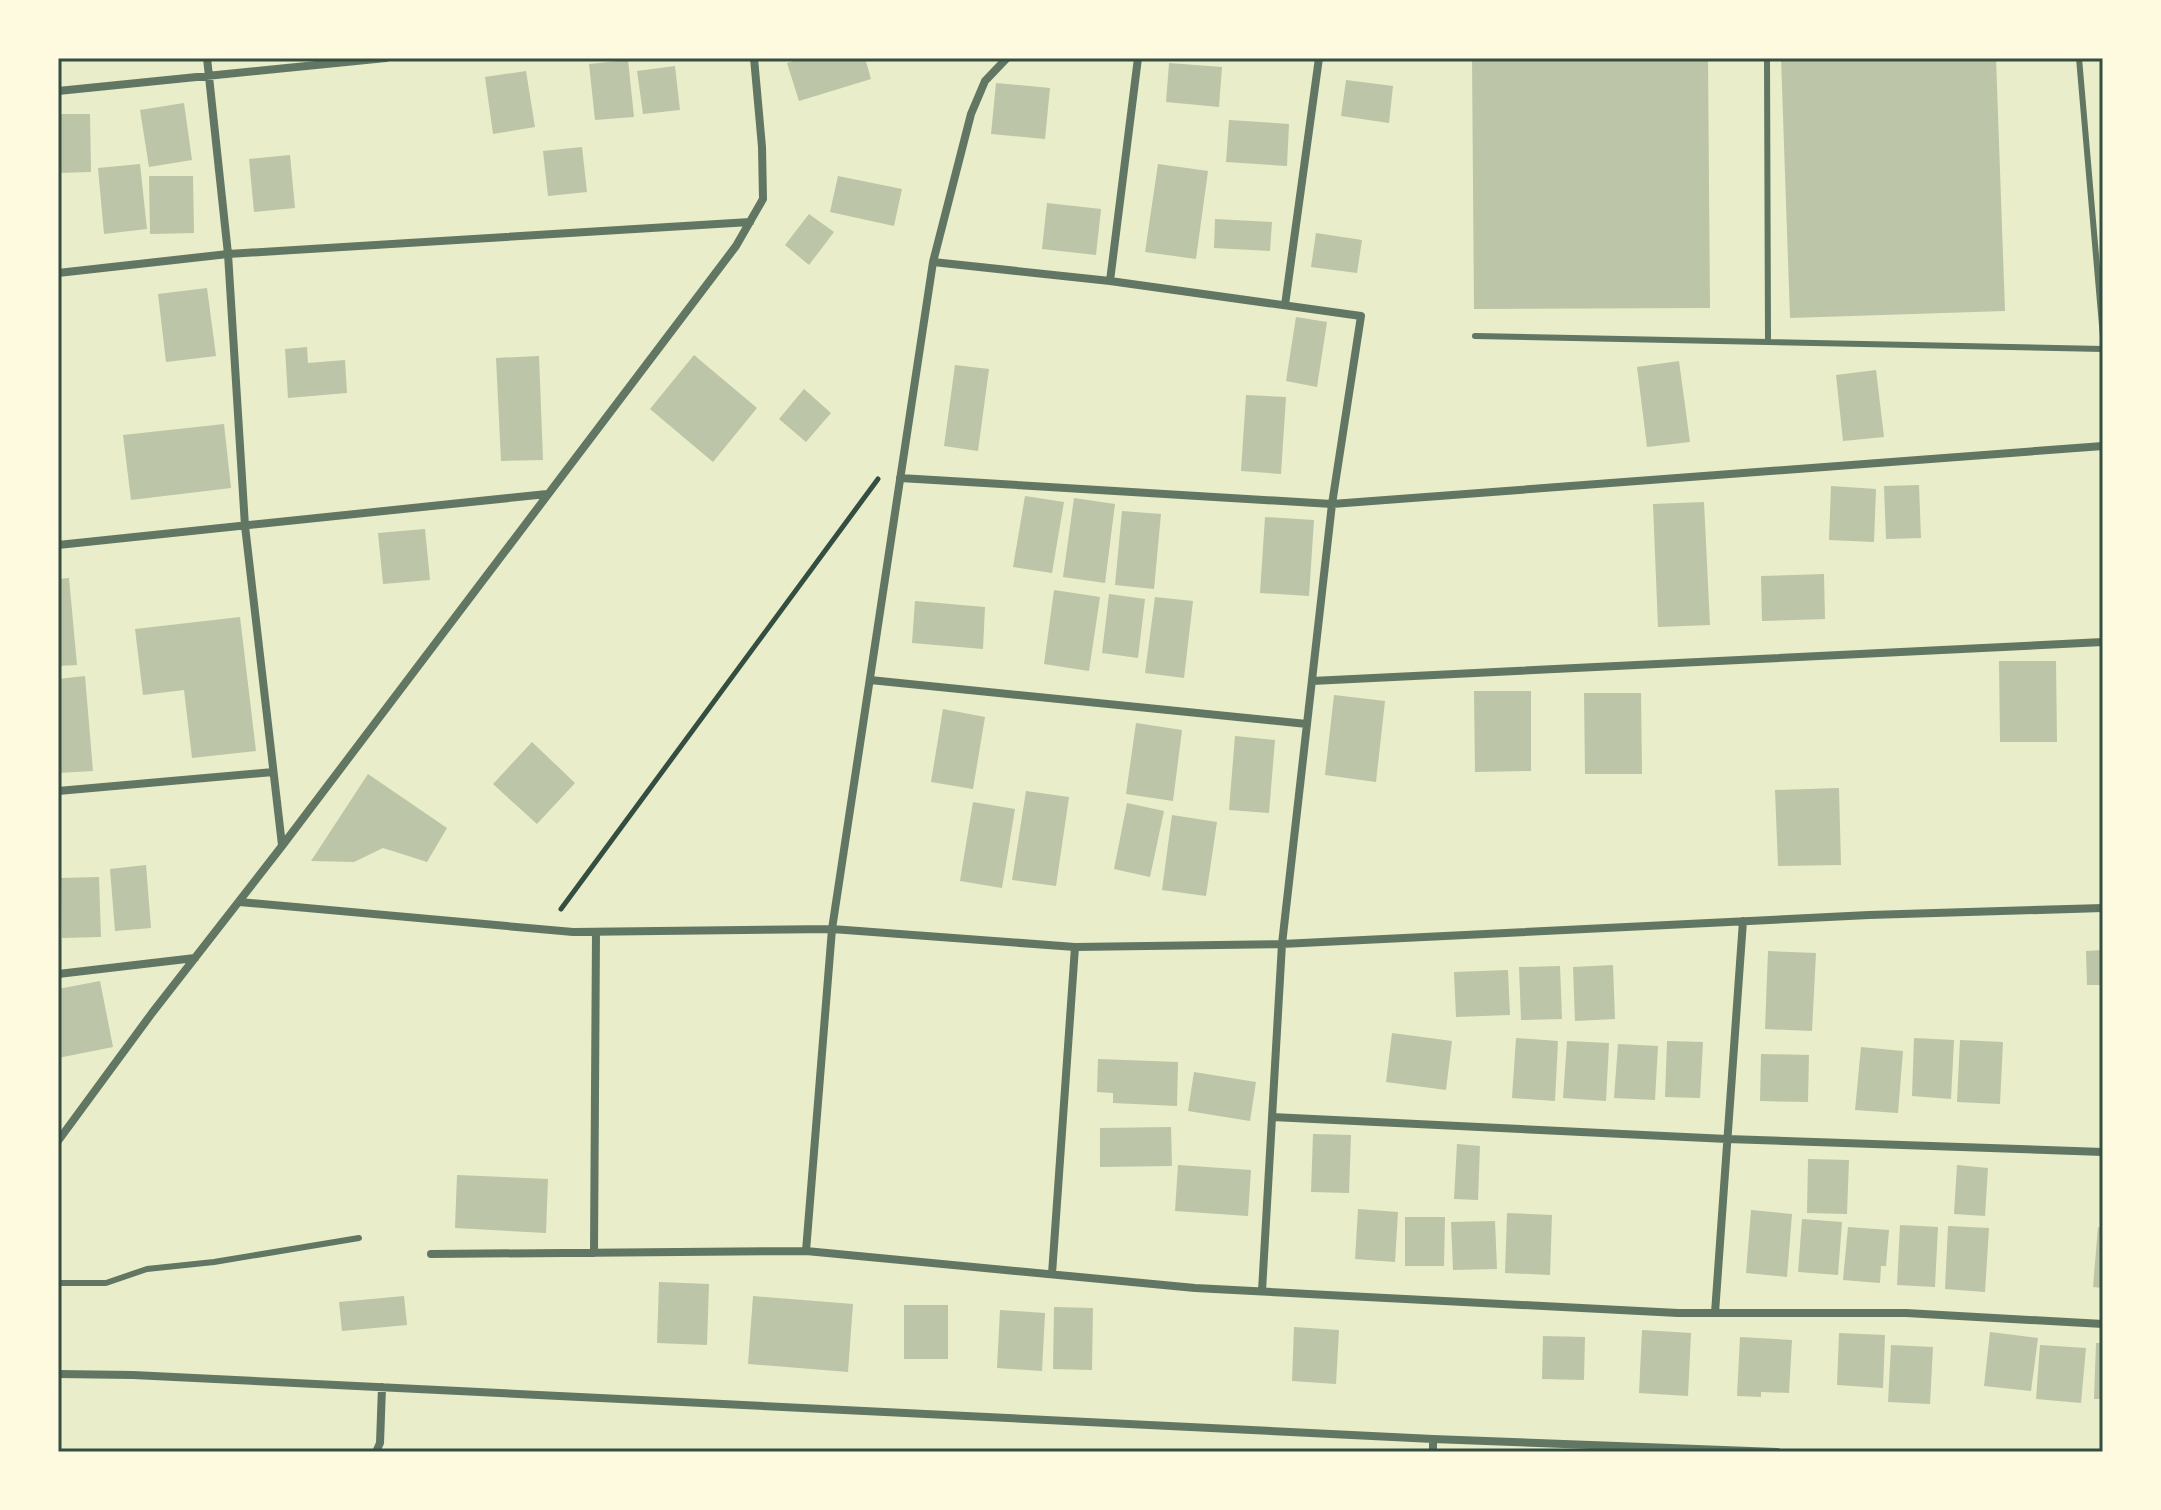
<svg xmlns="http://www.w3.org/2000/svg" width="2161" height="1510" viewBox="0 0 2161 1510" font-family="'Roboto Serif',serif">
<rect width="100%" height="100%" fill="#e9edc9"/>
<path fill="#bcc5a7" d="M805,58H865L871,79L799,101L787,63Z
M1472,58H1708L1710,308L1474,309Z
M1781,58H1996L2005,311L1790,318Z
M628,60L634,117L595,120L589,64Z
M1169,63L1222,67L1219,107L1166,102Z
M675,66L680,110L643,114L637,71Z
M526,71L535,127L493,134L485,77Z
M1346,80L1393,86L1389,123L1341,116Z
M996,83L1050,88L1045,139L991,134Z
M184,103L192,160L149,167L140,110Z
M58,114H90L91,172L58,173Z
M1229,120L1289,124L1287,166L1226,162Z
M582,147L587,192L548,196L543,151Z
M290,155L295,208L254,212L249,159Z
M140,164L147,229L104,234L98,168Z
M1158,164L1208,171L1196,259L1145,252Z
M149,176H193L194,233L150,234Z
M838,176L902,189L894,226L830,212Z
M1047,203L1101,209L1096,255L1042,249Z
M809,214L834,232L809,265L785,245Z
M1215,219L1272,222L1270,251L1214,248Z
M1316,233L1362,240L1357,273L1311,267Z
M207,288L216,356L166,362L158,294Z
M1296,317L1327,322L1317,387L1286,381Z
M307,347L308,363L345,360L347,393L288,398L285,349Z
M694,355L757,408L713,462L650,409Z
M539,356L543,460L501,461L496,358Z
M1679,361L1690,442L1647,447L1637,367Z
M955,365L989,369L978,451L944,446Z
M1876,370L1884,437L1843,441L1836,375Z
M804,389L831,413L806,442L779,419Z
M1246,395L1286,397L1281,474L1241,471Z
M224,424L231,488L131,500L123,435Z
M1919,485L1921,538L1886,539L1884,486Z
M1831,486L1876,489L1874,542L1829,540Z
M1025,496L1064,502L1052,573L1013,567Z
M1074,498L1115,504L1105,583L1063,577Z
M1704,502L1710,625L1658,627L1653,504Z
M1122,511L1161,514L1154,589L1115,585Z
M1265,517L1314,520L1309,596L1260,593Z
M425,529L430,580L383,584L378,533Z
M1824,574L1825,619L1762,621L1761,576Z
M69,578L77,665L58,666V579Z
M1054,590L1100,597L1089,671L1044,664Z
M1109,594L1145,599L1138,658L1102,653Z
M1155,597L1193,601L1184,678L1145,673Z
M915,601L985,607L983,649L912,643Z
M240,617L256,751L192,758L184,690L143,695L135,629Z
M1999,661H2056L2057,742H2000Z
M85,676L93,771L58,773V679Z
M1474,691H1531V771L1475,772Z
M1584,693H1641L1642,774H1585Z
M1334,695L1385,701L1376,782L1325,775Z
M943,709L985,717L973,789L931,782Z
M1136,723L1182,730L1173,801L1126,794Z
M1235,736L1275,740L1269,813L1229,810Z
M532,742L575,783L537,824L493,784Z
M368,774L447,828L427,862L383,848L354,862L311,861Z
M1839,788L1841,865L1778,866L1775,790Z
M1026,791L1069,797L1056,886L1012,880Z
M973,802L1015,809L1002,888L960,881Z
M1127,803L1164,811L1150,877L1114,869Z
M1172,815L1217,822L1206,896L1162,890Z
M146,865L151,928L115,931L110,869Z
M99,877L101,937L62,938L61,878Z
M2103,950V985H2087L2086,951Z
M1768,951L1816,953L1812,1031L1765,1029Z
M1613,965L1615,1019L1575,1021L1573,967Z
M1560,966L1562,1019L1521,1020L1519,967Z
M1508,970L1510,1015L1456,1017L1454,972Z
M100,981L113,1047L58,1058V989Z
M1392,1033L1452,1041L1446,1090L1386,1082Z
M1516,1038L1558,1041L1555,1101L1512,1098Z
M1914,1038L1954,1040L1951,1099L1912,1096Z
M1960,1040L2003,1042L2000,1104L1957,1102Z
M1567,1041L1609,1043L1606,1101L1563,1098Z
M1667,1041L1703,1042L1700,1098L1665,1097Z
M1618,1044L1658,1046L1655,1100L1614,1098Z
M1861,1047L1903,1051L1898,1113L1855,1110Z
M1761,1054L1809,1055L1808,1102L1760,1101Z
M1098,1059L1178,1062L1177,1106L1113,1103V1093L1097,1092Z
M1194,1072L1256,1082L1250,1121L1188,1111Z
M1171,1127L1172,1166L1100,1167V1128Z
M1313,1134L1351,1135L1349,1193L1311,1192Z
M1457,1144L1480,1146L1478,1200L1454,1199Z
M1808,1159L1849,1160L1847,1214L1807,1213Z
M1178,1165L1251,1170L1248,1216L1175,1211Z
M1957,1165L1988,1168L1985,1216L1954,1214Z
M457,1175L548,1179L546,1233L455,1228Z
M1358,1209L1398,1212L1395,1262L1355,1259Z
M1751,1210L1792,1214L1787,1277L1746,1273Z
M1507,1213L1552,1215L1550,1275L1505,1273Z
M1405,1217H1445L1444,1266H1405Z
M1802,1219L1842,1222L1838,1275L1798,1272Z
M1495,1221L1497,1269L1453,1270L1451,1222Z
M1900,1225L1938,1227L1935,1287L1897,1285Z
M1948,1226L1989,1228L1985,1292L1945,1289Z
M1848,1227L1889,1230L1886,1266H1881L1880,1283L1843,1280Z
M2098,1227L2103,1228V1288L2093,1287Z
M659,1282L709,1284L707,1345L657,1343Z
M404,1296L407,1325L342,1331L339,1302Z
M753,1296L853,1304L848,1372L748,1364Z
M904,1305H948V1359H904Z
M1054,1307L1093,1308L1092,1370L1053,1369Z
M1000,1310L1045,1313L1042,1371L997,1368Z
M1294,1327L1339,1330L1336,1384L1292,1381Z
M1642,1330L1691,1333L1688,1396L1639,1393Z
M1990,1332L2038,1338L2031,1391L1984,1386Z
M1839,1333L1885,1335L1883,1388L1837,1385Z
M1543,1336L1585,1337L1584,1380L1542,1379Z
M1740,1337L1792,1340L1789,1393L1761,1392V1397L1737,1396Z
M2096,1343H2103V1399H2094Z
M1891,1345L1933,1347L1930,1404L1888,1402Z
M2040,1345L2086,1348L2081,1403L2036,1399Z"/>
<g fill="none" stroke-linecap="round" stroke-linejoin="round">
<path stroke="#344e41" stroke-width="5" d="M561,909L878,479"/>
<path stroke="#617663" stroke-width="6" d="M1767,58L1768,342
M2079,58L2103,337
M1475,336L2103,349
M58,1283H106L147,1269L214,1262L359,1238"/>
<path stroke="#617663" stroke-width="8" d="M207,58L228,254L245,526L282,845
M58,91L386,58
M933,262L1110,281L1361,316L1332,504L1282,944L1262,1291
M58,273L228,254L750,222
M1110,281L1138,58
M1285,305L1319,58
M900,478L1332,504L2103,446
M58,545L547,494
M870,680L1307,724
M1312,681L2103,642
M58,791L273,772
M239,902L573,932L832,929L1075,947L1282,944L1869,915L2103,908
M58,974L195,958
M1272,1117L1727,1139L2103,1152
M58,1141L152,1013L282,846L736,246L763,199L762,147L754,58
M806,1251L832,929L933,262L971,114L985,81L1007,58
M594,1253L596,932
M431,1254L806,1251L1195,1288L1678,1313H1906L2103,1324
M1052,1274L1075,947
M1715,1313L1743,921
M58,1374L133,1375L1433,1439L1777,1452
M376,1452L380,1443L382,1387
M1433,1452V1439"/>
</g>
<rect width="2161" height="1510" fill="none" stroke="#fefae0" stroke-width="120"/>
<rect x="60" y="60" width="2041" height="1390" fill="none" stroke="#344e41" stroke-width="3"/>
</svg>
